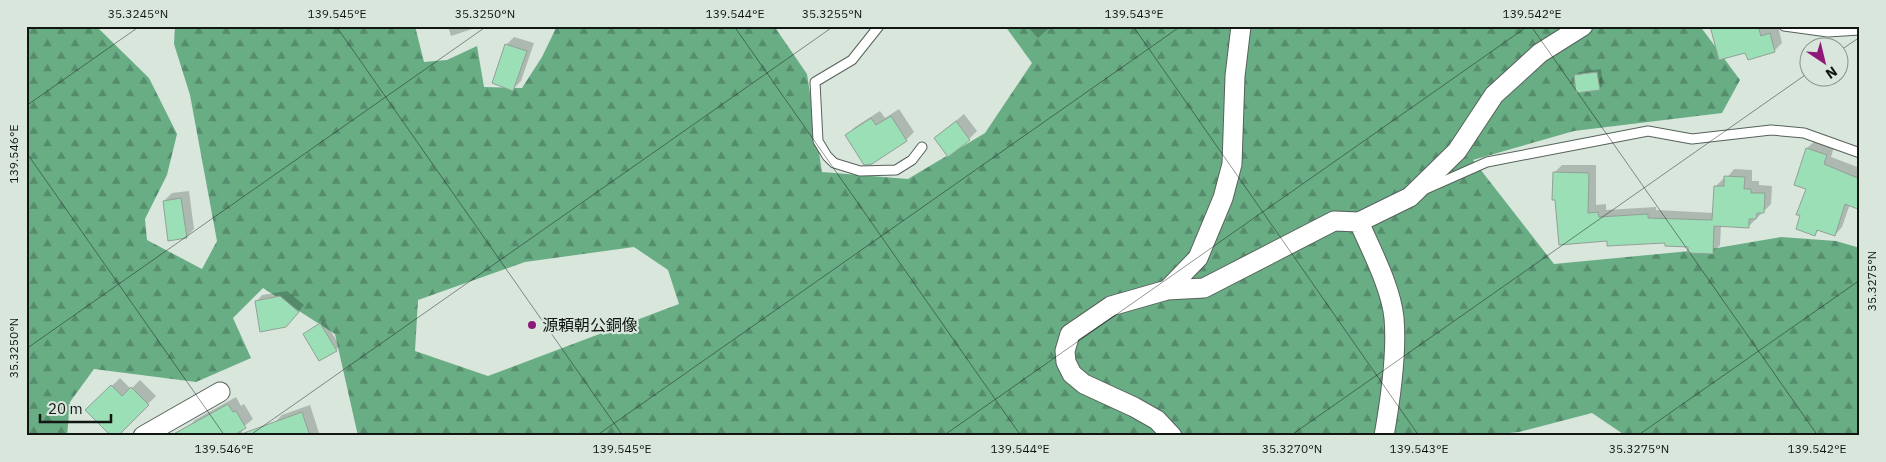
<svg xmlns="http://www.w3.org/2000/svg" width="1886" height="462" viewBox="0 0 1886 462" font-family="'IBM Plex Sans','Noto Sans JP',sans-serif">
<defs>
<pattern id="forest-firs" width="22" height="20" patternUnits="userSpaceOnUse" patternTransform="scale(1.25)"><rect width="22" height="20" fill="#69ad85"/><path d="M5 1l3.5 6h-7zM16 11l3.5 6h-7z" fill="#558c6c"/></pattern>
</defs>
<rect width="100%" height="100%" fill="#d8e6dc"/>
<path fill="url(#forest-firs)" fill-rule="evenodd" d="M26,26H96L149,78L177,134L167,175L145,219L147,240L202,269L217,241L190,95L174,44L175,26H415L424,62L447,60L477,46L484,87L522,88L542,57L557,26H774L807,74L822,172L908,179L985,133L1032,63L1005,26H1700L1740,80L1722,113L1574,131L1473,160L1554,264L1711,249L1781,237L1836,241L1860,248V436H1626L1592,413L1519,432L1481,436H358L335,334L263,288L233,318L251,358L196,382L94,369L70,402L67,436H26ZM634,247L668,270L679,304L488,376L415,351L418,300L525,262Z"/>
<path fill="#0003" d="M448,26H481L451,36Z
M1027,26H1051L1038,38Z
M1711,26H1768L1769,28L1778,26L1782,43L1774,51H1746Z
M514,37L534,43L521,81L513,89L506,45Z
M1601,69L1603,85L1599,89L1575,76L1579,72Z
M899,109L914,132L906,140L871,163L847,135L855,127L880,111L885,118Z
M964,114L977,131L969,139L935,138Z
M1815,141L1834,147L1831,157L1860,168V208L1850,204L1842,227L1835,235L1819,230L1814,235L1807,188L1795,184L1807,148Z
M1562,165H1596V205L1606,204V210L1656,207V210L1714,213L1715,187L1723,179H1726L1734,169L1752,170V181H1759V185L1772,186L1771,204L1749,226L1721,225L1720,245L1712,253L1666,241L1608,240L1554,173Z
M189,191L194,229L186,237L164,201L172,193Z
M287,291L304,305L292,320L256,302L262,295Z
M324,320L340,346L336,350L304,334Z
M120,378L131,389L140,380L156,396L116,436L87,410Z
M236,397L241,406L244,404L253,419L241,429L244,436H173L188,427L195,420Z
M310,405L320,436H279L274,423L282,415Z"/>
<path fill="#9adfb5" stroke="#93a097" d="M1710,26H1758L1761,36L1770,33L1775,52L1748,60L1745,53L1719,60Z
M505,44L527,51L513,91L492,83Z
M1597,72L1600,90L1576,93L1574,75Z
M891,116L907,141L872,164L864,165L845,135L871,118L876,125Z
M956,121L970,140L948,157L934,138Z
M1806,148L1827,155L1824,164L1860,179V210L1845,204L1835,236L1817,230L1815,236L1796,229L1800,215H1796L1806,189L1794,185Z
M1553,172L1589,173L1588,213L1598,212L1599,217L1648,214V218L1712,220L1714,186H1724V176L1745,177L1744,189H1751V193H1765L1764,213H1757L1756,219H1749V228L1714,226L1713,254L1688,253V247L1665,246V243L1607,246V241L1559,245L1555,200H1552Z
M181,198L187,238L168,241L163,201Z
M280,296L299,312L286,327L260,332L255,301Z
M320,323L337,351L319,361L303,334Z
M111,385L122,396L131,387L149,405L118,436H111L85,410Z
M228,404L233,412L236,411L246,428L232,436H170Z
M302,412L310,436H244V433Z"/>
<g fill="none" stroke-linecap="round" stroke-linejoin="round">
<g stroke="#56625a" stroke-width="11">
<path id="service" d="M879,26L852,60L815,82L818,141L827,156L834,163L860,171L896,170L912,160L922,147
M1784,26L1828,32L1860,30
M1426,189L1487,162L1648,131L1692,139L1771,130L1804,133L1860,153"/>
</g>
<g stroke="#56625a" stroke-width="21">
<path id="minor" d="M1359,222C1371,250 1391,287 1394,318C1397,352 1390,402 1384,436
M1167,290L1204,288L1334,221L1359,222L1410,197L1457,151L1494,95L1540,53L1583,26
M143,436L220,392
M1172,436L1157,420L1134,407L1084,384L1072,374L1066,362L1065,351L1070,334L1111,306L1167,290L1198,258L1223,198L1232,164L1235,76L1241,26"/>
</g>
<use href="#service" stroke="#fff" stroke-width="9"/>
<use href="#minor" stroke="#fff" stroke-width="19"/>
</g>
<path fill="none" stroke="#111613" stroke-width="1" stroke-opacity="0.45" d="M336,26L623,436M734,26L1021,436M1133,26L1419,436M1531,26L1818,436M1838,52L1860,37M26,106L140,26M26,152L225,436M26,349L487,26M249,436L834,26M596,436L1181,26M943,436L1528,26M1290,436L1808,73M1637,436L1860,280"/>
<circle fill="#8e1979" stroke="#d8e6dc" stroke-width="2" cx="532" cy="325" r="5"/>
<g text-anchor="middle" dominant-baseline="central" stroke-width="4.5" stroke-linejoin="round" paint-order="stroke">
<g font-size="16" fill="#111613" stroke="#d8e6dc" text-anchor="start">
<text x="542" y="325">源頼朝公銅像</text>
</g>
</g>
<rect width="1886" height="462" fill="none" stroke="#d8e6dc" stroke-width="55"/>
<g transform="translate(1824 62) rotate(145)"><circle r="24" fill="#d8e6dc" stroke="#88938c"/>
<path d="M0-4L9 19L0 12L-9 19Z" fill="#8e1979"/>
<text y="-8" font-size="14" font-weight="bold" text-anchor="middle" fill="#111613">N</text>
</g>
<path d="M40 414v8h71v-8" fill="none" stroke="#111613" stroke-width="2.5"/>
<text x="48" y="414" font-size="15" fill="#111613" stroke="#d8e6dc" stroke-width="4" paint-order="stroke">20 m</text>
<rect x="28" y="28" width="1830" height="406" fill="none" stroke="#111613" stroke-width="2"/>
<g font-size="12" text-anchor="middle" fill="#111613">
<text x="138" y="18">35.3245°N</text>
<text x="337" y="18">139.545°E</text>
<text x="485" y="18">35.3250°N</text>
<text x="735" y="18">139.544°E</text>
<text x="832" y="18">35.3255°N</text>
<text x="1134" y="18">139.543°E</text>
<text x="1532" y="18">139.542°E</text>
<text transform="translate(14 154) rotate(-90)" y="4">139.546°E</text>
<text transform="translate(1872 281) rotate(-90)" y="4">35.3275°N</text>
<text transform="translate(14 348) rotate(-90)" y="4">35.3250°N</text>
<text x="224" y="453">139.546°E</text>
<text x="622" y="453">139.545°E</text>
<text x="1020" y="453">139.544°E</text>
<text x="1292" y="453">35.3270°N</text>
<text x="1419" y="453">139.543°E</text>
<text x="1639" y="453">35.3275°N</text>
<text x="1817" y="453">139.542°E</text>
</g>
</svg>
